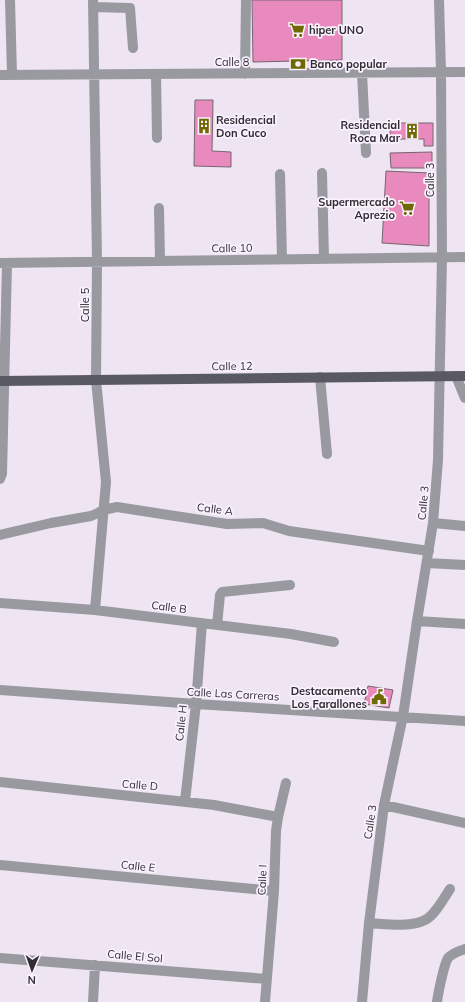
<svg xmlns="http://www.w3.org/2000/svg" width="465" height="1002" viewBox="0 0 465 1002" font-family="Mulish,sans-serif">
<rect width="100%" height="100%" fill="#eee4f2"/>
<path fill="#e88abe" stroke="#75666e" d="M252,0H342V60L253,62Z
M195,100H213L212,151L231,152V167L194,166Z
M390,123H433V146H424V139H390Z
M432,152V168H391L390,153Z
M386,171L429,173V246L382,243Z
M368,686L393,690L389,708L364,704Z"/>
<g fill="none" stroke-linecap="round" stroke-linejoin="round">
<path stroke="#9999a0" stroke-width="10" d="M10,0L12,75
M93,0L97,262L96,380L106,482L95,610
M93,7L130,8L133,48
M362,73L366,153
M156,74L157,138
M245,74L246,0
M0,75L465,72
M322,173L324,259
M280,174L282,259
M159,208L160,261
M0,263L465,257
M456,376L465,398
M320,377L327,454
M0,479L2,474L7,263
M433,523L465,526
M0,535L51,523L91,516L98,513L103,510L117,507L227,524L263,523L289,531L429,551
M427,563L465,565
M0,603L95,610L291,634L334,642
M417,621L465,624
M217,625L220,595L222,592L290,585
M0,690L196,704L465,721
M0,782L214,805L278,817
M185,801L196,704L202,623
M384,805L465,823
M0,865L274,891
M369,923C386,924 409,928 425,920C435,915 444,898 450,889
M0,958L267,979
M93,1002L95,965
M265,1002L274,891L276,831L278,817L286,783
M362,1002L369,923L384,805L403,716L417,621L433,523L438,460L442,257L441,72L439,0
M437,1002C438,994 444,964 448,958C452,953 459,951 465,949"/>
<path stroke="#595964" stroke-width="10" d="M0,381L465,376"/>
</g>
<defs>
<g id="supermarket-bare" transform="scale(1.2)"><path d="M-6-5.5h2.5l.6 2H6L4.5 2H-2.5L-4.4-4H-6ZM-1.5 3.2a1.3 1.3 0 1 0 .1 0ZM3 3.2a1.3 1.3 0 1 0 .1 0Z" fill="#6f6902" stroke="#faf2fe" stroke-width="2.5" paint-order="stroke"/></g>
<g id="bank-bare" transform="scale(1.2)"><path d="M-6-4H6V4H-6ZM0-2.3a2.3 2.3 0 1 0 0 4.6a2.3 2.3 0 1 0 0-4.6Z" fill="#6f6902" stroke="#faf2fe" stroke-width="2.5" paint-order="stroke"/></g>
<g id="building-bare" transform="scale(1.2)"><path d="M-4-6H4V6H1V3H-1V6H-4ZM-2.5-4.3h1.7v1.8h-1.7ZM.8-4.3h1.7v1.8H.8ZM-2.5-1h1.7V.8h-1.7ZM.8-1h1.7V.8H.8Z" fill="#6f6902" stroke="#faf2fe" stroke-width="2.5" paint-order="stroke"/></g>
<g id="civic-bare" transform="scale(1.2)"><path d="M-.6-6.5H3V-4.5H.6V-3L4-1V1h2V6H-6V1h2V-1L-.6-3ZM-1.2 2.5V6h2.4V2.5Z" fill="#6f6902" stroke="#faf2fe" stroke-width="2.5" paint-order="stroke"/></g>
</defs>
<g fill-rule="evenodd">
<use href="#supermarket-bare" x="297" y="30"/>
<use href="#bank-bare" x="298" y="64"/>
<use href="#building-bare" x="204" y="126"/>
<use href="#building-bare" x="412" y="131"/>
<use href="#supermarket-bare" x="407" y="208"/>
<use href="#civic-bare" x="379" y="697"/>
</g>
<g text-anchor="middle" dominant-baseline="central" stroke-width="3.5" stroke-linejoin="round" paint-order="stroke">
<g font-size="11" font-weight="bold" fill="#312d32" stroke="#faf2fe" text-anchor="start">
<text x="309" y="30">hiper UNO</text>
<text x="310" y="64">Banco popular</text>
<text x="216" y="120">Residencial<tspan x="216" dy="13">Don Cuco</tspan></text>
<text x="400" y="125" text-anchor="end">Residencial<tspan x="400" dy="13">Roca Mar</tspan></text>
<text x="395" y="202" text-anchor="end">Supermercado<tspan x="395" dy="13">Aprezio</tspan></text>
<text x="367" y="691" text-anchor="end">Destacamento<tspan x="367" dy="13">Los Farallones</tspan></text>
</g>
<g font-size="11" fill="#312d32" stroke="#faf2fe">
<text x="232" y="62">Calle 8</text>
<text transform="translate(430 180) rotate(-90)">Calle 3</text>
<text transform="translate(232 248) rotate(-1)">Calle 10</text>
<text transform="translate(85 305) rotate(-90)">Calle 5</text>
<text transform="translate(232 366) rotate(-1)">Calle 12</text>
<text transform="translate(423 503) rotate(-85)">Calle 3</text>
<text transform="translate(215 509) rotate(7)">Calle A</text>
<text transform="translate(169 607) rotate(7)">Calle B</text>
<text transform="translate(233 694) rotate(3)">Calle Las Carreras</text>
<text transform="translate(181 723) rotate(-84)">Calle H</text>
<text transform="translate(140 785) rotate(5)">Calle D</text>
<text transform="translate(370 822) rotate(-82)">Calle 3</text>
<text transform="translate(138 866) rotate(6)">Calle E</text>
<text transform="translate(262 880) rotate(-88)">Calle I</text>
<text transform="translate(135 956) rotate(5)">Calle El Sol</text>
</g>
</g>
<g transform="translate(32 970) rotate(182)" stroke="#faf2fe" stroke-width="3" paint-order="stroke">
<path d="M0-3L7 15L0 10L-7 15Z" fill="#312d32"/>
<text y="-6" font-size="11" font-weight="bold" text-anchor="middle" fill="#312d32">N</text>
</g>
</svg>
